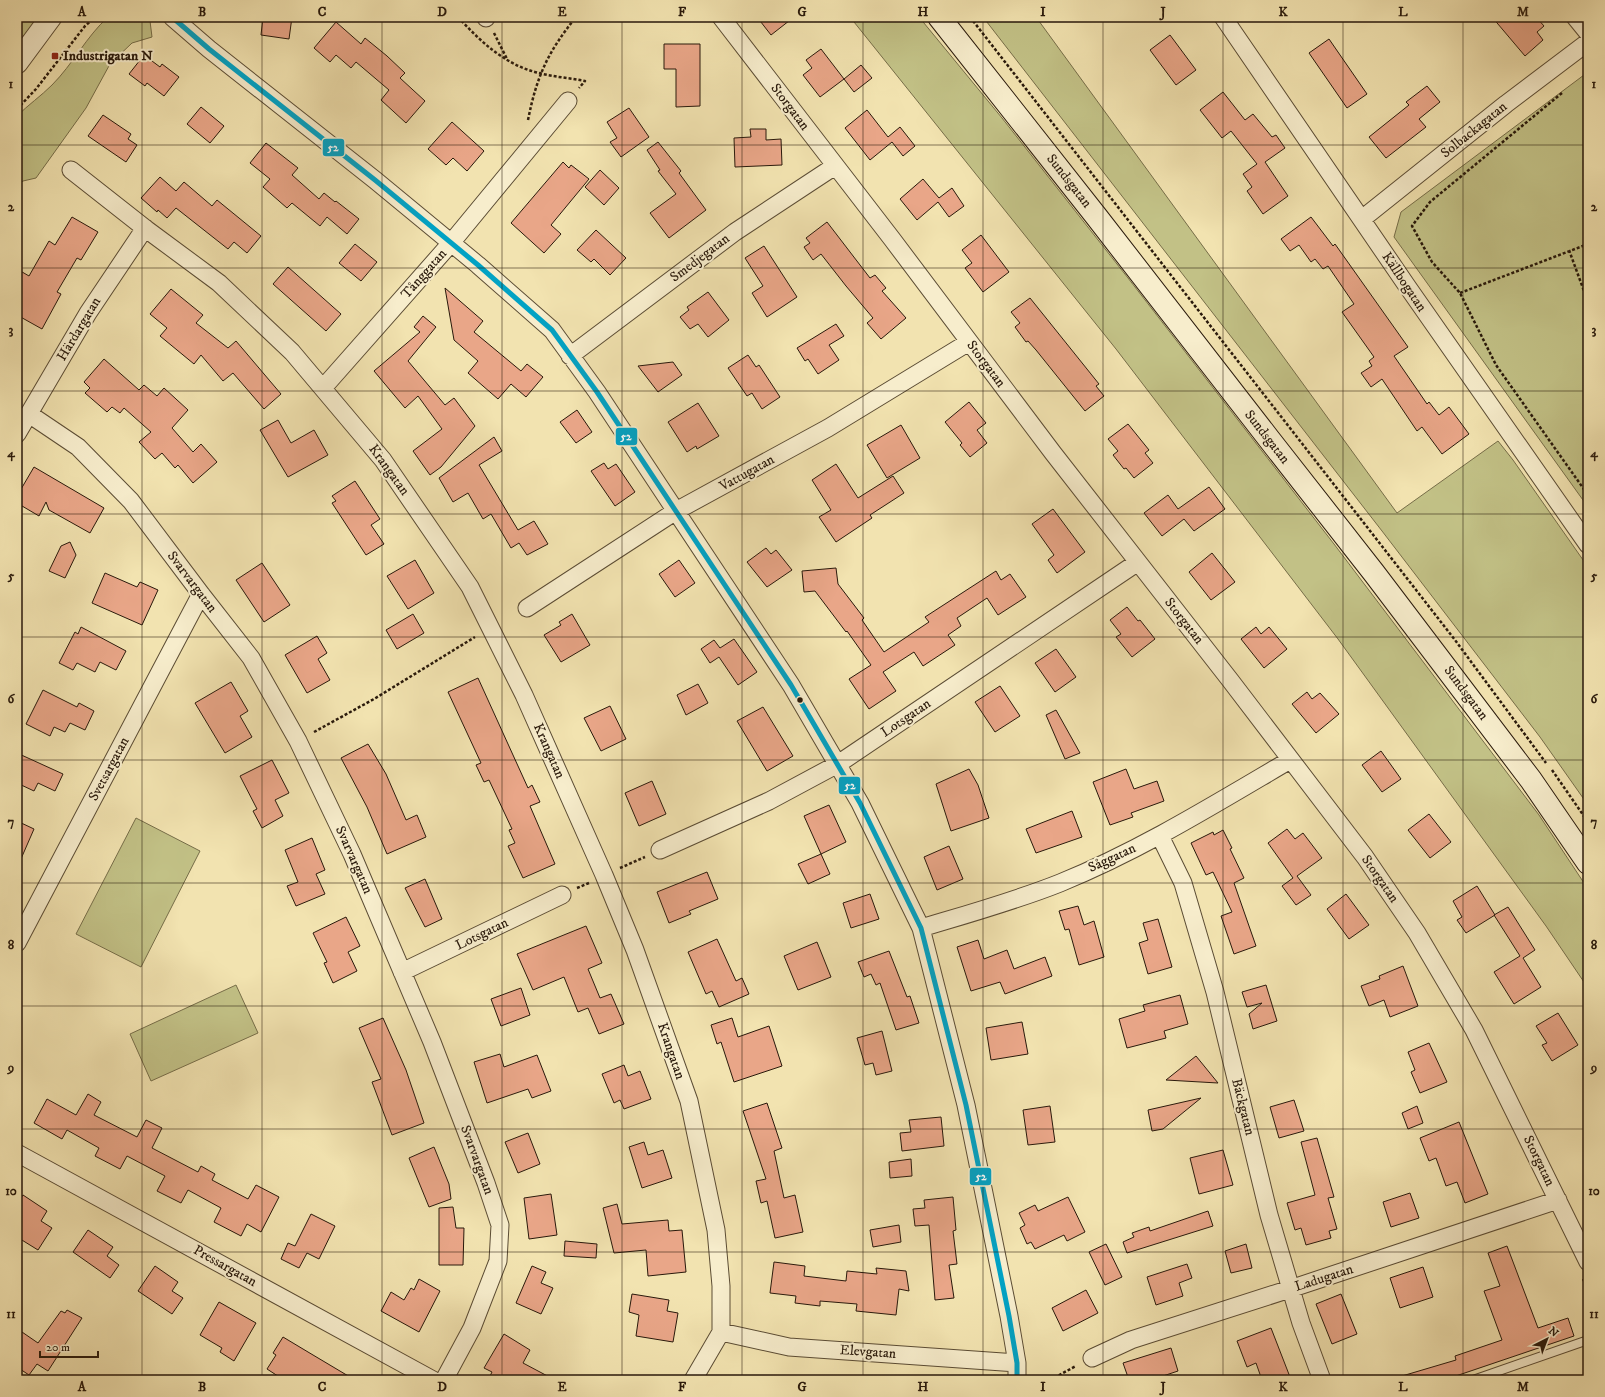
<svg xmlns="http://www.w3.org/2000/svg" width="1605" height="1397" viewBox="0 0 1605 1397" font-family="'IM FELL DW Pica',serif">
<rect width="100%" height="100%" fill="#f2e3b0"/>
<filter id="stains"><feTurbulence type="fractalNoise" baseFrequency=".005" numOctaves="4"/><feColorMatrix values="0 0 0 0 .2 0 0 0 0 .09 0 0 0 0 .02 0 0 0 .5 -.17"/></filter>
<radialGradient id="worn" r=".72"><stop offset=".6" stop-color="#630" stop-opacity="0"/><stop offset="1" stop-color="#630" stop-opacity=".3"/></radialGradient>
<path fill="#c2c186" stroke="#766d48" d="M17,17H39L17,44Z
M108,17H145L150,21L152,37L132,43L110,64L86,108L36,178L23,181L17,186V116C28,105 41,96 52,85C73,64 86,37 108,17Z
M850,17H919L1002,118L1128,278L1334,544L1539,815L1588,889V988L1546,926L1338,639L1116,349Z
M983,17H1036L1397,513L1498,441L1513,460L1588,567V805L1540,737L1382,531Z
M1588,72V507L1394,237L1401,212Z
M136,818L200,851L141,967L76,934Z
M236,985L258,1033L151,1081L130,1034Z"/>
<path fill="#e9a688" stroke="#29190b" d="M263,17H292L289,39L261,35Z
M757,17H794L771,35Z
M1492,17H1536L1544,26L1537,32L1543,40L1525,56Z
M336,22L361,44L365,38L387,56L405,73L400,78L425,101L406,123L381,100L389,90L356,62L351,68L336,55L330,62L314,48Z
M1170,35L1196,70L1176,85L1150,50Z
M1329,39L1367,94L1347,108L1309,53Z
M664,44H700V106L676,107V69H664Z
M821,49L844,79L820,97L803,75L812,68L806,60Z
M144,55L160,67L162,64L179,77L164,96L147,83L145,86L129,74Z
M861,65L872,78L854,92L844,79Z
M1427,86L1440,102L1419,119L1426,127L1386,158L1369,137L1409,105L1406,102Z
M1223,92L1245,120L1253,114L1272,137L1276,135L1285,148L1265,162L1288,196L1263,214L1247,191L1252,187L1243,174L1257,164L1231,131L1222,138L1200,110Z
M201,107L224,126L210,143L187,124Z
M629,108L649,137L621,157L610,142L617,138L607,122Z
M867,110L888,137L900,127L915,146L903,156L892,142L870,160L845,128Z
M103,115L131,134L128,139L137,145L126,162L88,136Z
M452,122L484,151L467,171L453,158L446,165L428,149Z
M750,129H766V140L781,139L782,165L735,167L734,138L751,137Z
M658,142L681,171L679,173L706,210L669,238L650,213L676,194L658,171L660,170L647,150Z
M266,143L298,168L292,175L319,199L324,193L335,202L336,201L359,219L347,234L327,217L320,226L292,203L287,208L263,187L270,179L250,163Z
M563,162L569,168L571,165L589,179L551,225L561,234L544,253L511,223Z
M600,170L619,188L604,205L585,187Z
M160,177L176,191L184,182L212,206L217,200L261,236L247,253L234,242L228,249L176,208L167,218L158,210L157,212L141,198Z
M923,179L939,198L952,188L964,206L949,217L938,202L917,220L900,199Z
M72,217L98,232L81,260L77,258L57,292L61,294L42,329L17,315V269L29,276L49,241L55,245Z
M1311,217L1333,246L1335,244L1408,347L1394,356L1427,404L1429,402L1439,415L1449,407L1469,434L1442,454L1422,427L1417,431L1382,379L1371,387L1361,373L1372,366L1369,361L1374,357L1342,312L1354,304L1328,266L1323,269L1315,259L1311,262L1299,245L1290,251L1281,239Z
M827,222L870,278L875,275L886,288L882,291L906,318L881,339L867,323L873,318L846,286L821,254L813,260L804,247L810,243L806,238Z
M596,230L626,258L610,275L594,259L591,262L577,250Z
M981,235L1009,272L983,292L965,268L972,263L962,250Z
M355,244L377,262L361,281L339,263Z
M764,246L797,297L767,317L752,293L763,286L745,258Z
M288,267L341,314L326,331L273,284Z
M445,288L483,321L474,332L521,371L527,364L543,377L526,397L511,384L498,399L468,373L478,361L454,340Z
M171,289L203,315L196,323L228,348L236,341L281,394L264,409L233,373L223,381L201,355L194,364L160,336L167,328L150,314Z
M708,292L729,320L708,337L698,324L690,329L680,317L689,310L687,307Z
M1030,298L1099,384L1096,386L1104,396L1085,411L1036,350L1028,341L1026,342L1015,327L1020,323L1011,312Z
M423,316L436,327L408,361L445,405L454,398L475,426L441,467L430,475L413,451L442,429L418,396L405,408L374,371L420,332L414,327Z
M836,324L844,336L829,345L839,360L818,374L808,359L805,361L797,348Z
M748,355L756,367L759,365L780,397L762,409L752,393L747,396L728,368Z
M104,359L139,390L144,385L157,396L164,388L188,410L172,428L193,452L201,444L217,462L193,483L178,465L175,468L162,453L155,459L139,442L151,432L124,408L120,413L112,407L107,412L85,393L90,388L84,382Z
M673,362L682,375L658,392L638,366Z
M969,402L986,423L977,430L987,443L970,457L960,445L962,443L945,422Z
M698,403L719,436L697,449L696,446L687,452L668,422Z
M577,410L592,432L576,443L560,422Z
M278,420L291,443L314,430L328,455L288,477L260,430Z
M1128,424L1149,450L1145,453L1153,463L1134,478L1126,468L1124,469L1113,455L1118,451L1108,439Z
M901,425L920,458L887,478L867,445Z
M494,437L502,451L479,465L518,530L534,521L548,544L527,555L519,543L511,548L491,514L483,519L468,493L453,502L439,478Z
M604,463L608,469L616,464L635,492L615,506L591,471Z
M836,464L858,498L893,476L904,493L870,515L872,518L836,542L819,517L831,510L812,480Z
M34,467L104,508L90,533L49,510L46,502L39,516L17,503V496Z
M355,481L380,519L371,525L384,544L366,555L332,503L336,501L332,496Z
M1209,487L1225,509L1194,531L1184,519L1162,536L1144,513L1168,495L1178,509Z
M1053,509L1085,552L1057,573L1048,560L1054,555L1032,524Z
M70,542L76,555L65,578L49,571L61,546Z
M766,548L771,554L776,550L792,570L767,587L747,562Z
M1212,553L1235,582L1211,600L1189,572Z
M415,560L434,593L408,609L387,576Z
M679,560L695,583L675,597L659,574Z
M262,563L290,605L264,622L236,580Z
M836,568L838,584L864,618L862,620L884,652L929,622L925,617L996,571L1001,580L1010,574L1026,597L998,615L987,598L957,618L961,626L948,635L955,645L923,666L914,652L883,672L896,691L869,709L849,679L871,665L847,631L846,632L815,591L804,592L802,571Z
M105,573L137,587L140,582L158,590L142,625L92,603Z
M1127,607L1138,621L1140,620L1155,639L1132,657L1116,637L1121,634L1110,620Z
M413,614L424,633L397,649L386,630Z
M572,614L590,645L561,662L544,635L561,625L559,622Z
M81,627L126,651L116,670L100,662L95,672L77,663L73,670L59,663L75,632L78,634Z
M1256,627L1261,634L1269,627L1287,649L1264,668L1241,639Z
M317,636L327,653L318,659L330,680L307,693L285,655Z
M734,639L757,672L738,685L719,657L710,663L701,649L714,640L720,648Z
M1056,649L1076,677L1055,692L1035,663Z
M478,678L528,788L532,785L540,802L530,806L555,864L523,878L508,846L515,843L509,830L512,829L489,780L484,782L476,765L481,763L448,692Z
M231,682L248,711L240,716L252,737L225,753L195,703Z
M698,684L708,703L686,715L677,695Z
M1000,686L1020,716L995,732L975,702Z
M43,690L77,707L79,703L94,711L85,730L70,723L65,732L54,727L50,736L26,724Z
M1307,692L1312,699L1320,693L1339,714L1316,733L1292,704Z
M610,706L626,739L601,751L584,718Z
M763,707L793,756L767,771L737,721Z
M1056,710L1080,753L1065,759L1046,715Z
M368,744L386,774L406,820L417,815L426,837L387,854L367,807L341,758Z
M1381,751L1401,779L1382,792L1362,765Z
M17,753L63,774L55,791L38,783L34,791L17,783Z
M272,760L289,793L275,800L283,816L262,828L253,811L257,809L240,776Z
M969,769L978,785L989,818L951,831L936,784Z
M1126,769L1134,789L1157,781L1164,801L1131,813L1133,817L1110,825L1093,782Z
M652,781L666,814L639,826L625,793Z
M829,805L846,842L821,854L830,874L808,884L798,864L821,854L804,816Z
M1072,811L1082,837L1036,853L1026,829Z
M1429,814L1451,842L1430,858L1408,830Z
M17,821L34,829L17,868Z
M1287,829L1295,839L1303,833L1322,858L1297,876L1311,895L1296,905L1282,886L1293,878L1268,843Z
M1223,830L1232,848L1230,849L1244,878L1234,883L1256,946L1234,954L1221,916L1232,912L1213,872L1206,875L1191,843L1213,832L1214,835Z
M312,838L325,870L316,874L325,894L296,906L287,886L298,882L285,850Z
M949,846L963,879L937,890L924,857Z
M707,872L718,899L689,911L691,914L669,923L657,892Z
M425,879L442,919L425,927L405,888Z
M1477,886L1495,915L1466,933L1457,920L1462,917L1453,901Z
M870,894L879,919L851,928L843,903Z
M1346,894L1369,925L1349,939L1327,909Z
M1078,906L1084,925L1094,921L1104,957L1079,965L1069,929L1065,930L1059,911Z
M1508,907L1535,950L1523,958L1541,987L1514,1004L1494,972L1520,956L1494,915Z
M346,917L360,946L348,952L357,971L333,983L324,963L327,962L313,933Z
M1158,919L1172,967L1148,974L1139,943L1148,940L1143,923Z
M586,926L602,963L588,969L600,998L611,994L624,1024L599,1034L588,1008L578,1012L564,977L533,990L517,954Z
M717,939L736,981L742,978L749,994L719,1007L712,991L706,994L688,952Z
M978,940L984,959L1007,950L1014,969L1045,957L1052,976L1005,994L1000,982L971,991L957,947Z
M817,942L831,977L798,990L784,956Z
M889,951L907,997L910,996L919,1023L896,1030L880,983L876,985L871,974L864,977L858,962Z
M1403,966L1418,1006L1390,1017L1384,1000L1369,1006L1361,986L1380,979L1379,976Z
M1266,985L1277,1021L1253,1029L1249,1014L1262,1003L1247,1007L1242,992Z
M521,988L530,1015L501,1026L491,999Z
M1180,995L1188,1024L1164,1031L1166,1038L1127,1048L1119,1019L1145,1011L1143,1005Z
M1558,1013L1578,1045L1552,1061L1542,1045L1547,1043L1536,1026Z
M383,1018L406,1070L424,1123L392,1135L372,1082L381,1079L359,1028Z
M732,1018L738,1037L769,1026L782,1066L734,1082L721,1042L717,1044L711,1025Z
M1022,1022L1028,1054L991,1060L986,1028Z
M882,1031L892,1071L876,1075L873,1063L865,1065L857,1038Z
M1429,1043L1447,1082L1420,1093L1411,1072L1415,1070L1408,1052Z
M500,1054L504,1067L537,1055L551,1091L532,1098L528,1089L487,1103L474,1062Z
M1196,1056L1218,1083L1166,1080Z
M624,1065L628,1076L640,1071L651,1099L624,1109L620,1100L614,1103L602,1074Z
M88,1094L101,1102L94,1115L137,1137L146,1120L162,1128L152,1148L198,1172L201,1166L215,1174L212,1180L248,1199L256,1185L279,1197L261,1232L247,1224L241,1236L214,1222L221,1208L188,1190L181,1203L157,1191L165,1176L127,1156L120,1169L95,1156L99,1148L67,1130L62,1139L34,1123L47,1099L76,1115Z
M1201,1098L1163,1129L1152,1131L1148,1110Z
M1294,1100L1304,1131L1279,1138L1270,1107Z
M767,1103L782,1148L774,1151L784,1198L795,1195L803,1232L775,1238L767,1201L761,1203L756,1181L766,1179L743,1111Z
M1050,1106L1055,1142L1028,1145L1023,1110Z
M1417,1106L1423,1123L1408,1129L1402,1113Z
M941,1117L944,1146L902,1151L900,1133L911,1132L909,1120Z
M1459,1122L1488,1194L1465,1203L1457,1182L1446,1186L1436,1158L1429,1161L1420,1138Z
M528,1133L540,1164L518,1173L505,1142Z
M1317,1138L1334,1197L1328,1198L1337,1229L1329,1231L1331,1238L1306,1245L1301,1228L1295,1230L1287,1203L1315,1195L1301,1142Z
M644,1142L648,1155L663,1150L672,1178L642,1188L629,1147Z
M434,1147L449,1184L451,1199L429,1207L409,1158Z
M1223,1150L1233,1185L1199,1194L1190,1158Z
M911,1159L912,1176L890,1178L889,1162Z
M1410,1193L1419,1218L1391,1227L1383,1202Z
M551,1194L557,1235L529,1239L524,1198Z
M23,1195L47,1211L41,1221L52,1228L38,1250L17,1237V1204Z
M953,1197L956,1230L953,1231L957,1264L949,1265L954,1298L935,1300L929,1225L915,1226L913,1209L925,1208L924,1200Z
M1068,1197L1085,1232L1067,1241L1064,1235L1035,1249L1031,1242L1027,1244L1020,1228L1025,1225L1019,1213L1035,1205L1038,1211Z
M617,1204L622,1224L668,1220L669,1231L682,1230L686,1272L648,1276L646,1250L614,1253L603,1208Z
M453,1207L456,1228H464L463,1265H439V1208Z
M1208,1211L1213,1226L1127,1253L1123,1242L1134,1237L1132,1233L1149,1227L1150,1231Z
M311,1214L335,1226L319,1259L307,1253L299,1268L281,1259L288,1243L295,1246Z
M899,1225L901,1242L873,1247L870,1230Z
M88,1230L113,1247L107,1256L119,1265L110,1278L73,1252Z
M565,1241L597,1244L596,1258L564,1256Z
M1106,1244L1122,1277L1105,1285L1089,1252Z
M1246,1244L1252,1268L1231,1273L1225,1251Z
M1507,1246L1538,1328L1568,1318L1574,1336L1444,1380H1403L1402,1376L1456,1360L1455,1356L1502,1340L1484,1291L1500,1286L1488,1253Z
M774,1262L805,1266L804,1276L846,1281L847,1271L877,1274L876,1268L906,1271L909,1291L899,1289L896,1315L856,1311L857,1304L820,1301V1306L795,1303L796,1296L770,1293Z
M1187,1264L1192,1278L1179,1283L1183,1296L1156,1305L1147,1277Z
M155,1266L178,1282L172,1291L183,1298L172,1314L138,1291Z
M532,1266L546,1272L541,1283L553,1288L541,1314L516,1303Z
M1423,1267L1433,1297L1400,1308L1390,1278Z
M419,1279L440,1291L419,1332L381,1311L391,1292L404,1300L411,1288L414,1290Z
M1086,1290L1098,1313L1063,1331L1052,1308Z
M632,1294L669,1300L667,1311L678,1313L673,1342L636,1336L639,1315L629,1312Z
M1341,1294L1357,1334L1332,1344L1316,1304Z
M219,1302L256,1323L234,1361L220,1352L222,1348L200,1335Z
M67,1310L82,1318L48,1371L37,1364L29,1375L17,1367V1340L22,1332L38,1343L61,1311L65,1313Z
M1271,1328L1290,1377L1281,1380H1262L1256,1363L1247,1367L1237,1341Z
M504,1334L530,1350L523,1363L555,1380H488L492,1372L484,1368Z
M283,1337L308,1352L355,1380H284L267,1369L276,1355L273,1353Z
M1171,1348L1178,1371L1151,1380H1129L1123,1363Z"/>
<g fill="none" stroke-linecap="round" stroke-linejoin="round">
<g stroke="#5b4c34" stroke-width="10">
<path id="service" d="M1473,1380L1588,1340"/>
</g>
<g stroke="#5b4c34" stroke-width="19">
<path id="minor" d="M172,17L209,49L375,180L478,265L552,330L597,392L791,685L860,803L921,928L966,1105L1009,1316L1017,1363V1380
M486,17V18
M721,17L892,239L1053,453L1230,680L1365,857L1417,933L1474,1030L1588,1262
M1223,17L1407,286L1588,545
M1575,17L1588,33
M71,170L146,229L219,283L292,352L383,460L470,587L524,695L604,875L635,950L689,1101L716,1230L721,1286V1332L693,1380
M1362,219L1506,104L1588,42
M570,356L735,232L835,166
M323,388L451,243L568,101
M29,414L78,447L131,501L201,594L251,658L298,741L352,854L432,1042L486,1183L500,1225L498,1261L472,1328L444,1380
M17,434L88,313L145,228L146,229
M527,608L676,511L828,428L969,342
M1160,836L1183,883L1215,992L1269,1215L1301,1323L1322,1380
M660,850L769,801L838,764L1138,562
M921,928C968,914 1015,901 1060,883C1141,850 1215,804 1290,760
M17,943L201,594
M402,972L562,895
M17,1153L433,1380
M721,1332L789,1347L1017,1363
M1092,1358L1131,1340L1290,1289L1558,1200"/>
</g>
<g stroke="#5b4c34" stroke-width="23">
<path id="tertiary" d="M17,63L51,17"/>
</g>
<g stroke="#29190b" stroke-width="24">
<path id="secondary" d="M939,17L1096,216L1269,439L1374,573L1531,780L1588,863"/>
</g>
<path stroke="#29190b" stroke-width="2.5" stroke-dasharray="3 2" stroke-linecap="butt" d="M458,17C481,42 505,65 539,73C554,77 570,78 585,81L579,88
M970,17L1455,640L1546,763
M494,33L508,61
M1562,93L1430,202L1412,226L1432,262L1460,293L1496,365L1588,495
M17,109L36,89L85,26L95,17
M528,120C537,75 548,52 576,17
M1569,250L1588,302
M1460,293L1588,244
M314,732L374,699L475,637
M1552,770L1588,822
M620,868L645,857
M577,888L589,883
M1583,1279L1588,1289
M1050,1380L1076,1366"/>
<use href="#service" stroke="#f7edcc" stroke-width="8"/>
<use href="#minor" stroke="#f7edcc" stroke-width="17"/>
<use href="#tertiary" stroke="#f7edcc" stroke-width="21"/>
<use href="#secondary" stroke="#f7edcc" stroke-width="22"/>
<g stroke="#f7edcc" stroke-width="8">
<path id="bus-1" d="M172,17L209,49L375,180L478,265L552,330L597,392L791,685L860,803L921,928L966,1105L1009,1316L1017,1363V1380"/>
</g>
<use href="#bus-1" stroke="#02a2c4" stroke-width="5"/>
</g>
<path fill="none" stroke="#29190b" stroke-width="1" stroke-opacity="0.55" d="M142,17V1380M262,17V1380M382,17V1380M502,17V1380M622,17V1380M742,17V1380M863,17V1380M983,17V1380M1103,17V1380M1223,17V1380M1343,17V1380M1463,17V1380M17,145H1588M17,268H1588M17,391H1588M17,514H1588M17,637H1588M17,760H1588M17,883H1588M17,1006H1588M17,1129H1588M17,1252H1588"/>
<rect fill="#8f2418" stroke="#f7edcc" stroke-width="1.5" x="51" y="52" width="8" height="8" rx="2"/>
<circle fill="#29190b" stroke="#f7edcc" stroke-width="1.5" cx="800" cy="700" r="3.5"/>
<g text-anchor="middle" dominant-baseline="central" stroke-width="4" stroke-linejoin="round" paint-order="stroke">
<g font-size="14" font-weight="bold" fill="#29190b" stroke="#f7edcc" text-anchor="start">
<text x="63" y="56">Industrigatan N</text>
</g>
<g font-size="14" fill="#29190b" stroke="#f7edcc">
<text transform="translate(790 107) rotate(53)">Storgatan</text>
<text transform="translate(1474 130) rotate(-39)">Solbackagatan</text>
<text transform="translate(1069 181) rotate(52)">Sundsgatan</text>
<text transform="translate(700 258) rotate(-37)">Smedjegatan</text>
<text transform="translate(424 274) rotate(-49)">Tånggatan</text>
<text transform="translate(1404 282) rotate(56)">Källbogatan</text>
<text transform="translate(79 329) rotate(-59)">Härdargatan</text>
<text transform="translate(986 364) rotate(53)">Storgatan</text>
<text transform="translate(1267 437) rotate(52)">Sundsgatan</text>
<text transform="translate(389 470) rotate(54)">Krangatan</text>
<text transform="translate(747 473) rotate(-29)">Vattugatan</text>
<text transform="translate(192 582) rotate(53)">Svarvargatan</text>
<text transform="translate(1184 621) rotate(52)">Storgatan</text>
<text transform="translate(1466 693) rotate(53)">Sundsgatan</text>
<text transform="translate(906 718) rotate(-34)">Lotsgatan</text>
<text transform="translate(549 751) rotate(66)">Krangatan</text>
<text transform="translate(109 769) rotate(-62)">Svetsargatan</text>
<text transform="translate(1112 858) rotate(-25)">Såggatan</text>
<text transform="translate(354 860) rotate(66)">Svarvargatan</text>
<text transform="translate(1380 879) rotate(55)">Storgatan</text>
<text transform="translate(482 934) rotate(-26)">Lotsgatan</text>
<text transform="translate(671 1051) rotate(71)">Krangatan</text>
<text transform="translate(1243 1107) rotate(76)">Bäckgatan</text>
<text transform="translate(477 1160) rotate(70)">Svarvargatan</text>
<text transform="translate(1539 1161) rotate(64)">Storgatan</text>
<text transform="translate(225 1266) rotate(29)">Pressargatan</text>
<text transform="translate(1324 1278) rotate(-18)">Ladugatan</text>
<text transform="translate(868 1352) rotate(4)">Elevgatan</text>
</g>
</g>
<g stroke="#f7edcc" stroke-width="1.5">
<rect x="322" y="138" width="23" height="19" rx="4" fill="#02a2c4"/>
<rect x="615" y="427" width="23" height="19" rx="4" fill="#02a2c4"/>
<rect x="838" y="776" width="23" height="19" rx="4" fill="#02a2c4"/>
<rect x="969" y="1167" width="23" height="19" rx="4" fill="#02a2c4"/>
</g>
<g font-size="11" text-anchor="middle" font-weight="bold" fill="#fff">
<text x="333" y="151">52</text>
<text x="626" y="440">52</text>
<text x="850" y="789">52</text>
<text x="981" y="1180">52</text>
</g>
<rect width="1605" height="1397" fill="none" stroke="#f2e3b0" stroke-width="44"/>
<g transform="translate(1547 1339) rotate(42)" stroke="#f7edcc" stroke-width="3" paint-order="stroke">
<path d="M0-3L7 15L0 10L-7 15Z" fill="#29190b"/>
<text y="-6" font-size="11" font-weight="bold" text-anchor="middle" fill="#29190b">N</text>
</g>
<path d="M40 1351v6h58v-6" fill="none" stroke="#29190b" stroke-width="2"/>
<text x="46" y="1351" font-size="12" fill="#29190b" stroke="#f7edcc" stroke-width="3" paint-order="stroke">20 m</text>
<rect x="22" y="22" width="1561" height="1353" fill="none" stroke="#29190b" stroke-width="1.5"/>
<g font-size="13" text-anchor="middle" font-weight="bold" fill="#29190b">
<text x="82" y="16">A</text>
<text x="202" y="16">B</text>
<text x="322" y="16">C</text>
<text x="442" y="16">D</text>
<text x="562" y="16">E</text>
<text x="682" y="16">F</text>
<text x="802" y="16">G</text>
<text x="923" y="16">H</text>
<text x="1043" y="16">I</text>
<text x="1163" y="16">J</text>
<text x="1283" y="16">K</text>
<text x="1403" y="16">L</text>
<text x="1523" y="16">M</text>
<text x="11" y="88">1</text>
<text x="1594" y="88">1</text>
<text x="11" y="211">2</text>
<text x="1594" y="211">2</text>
<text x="11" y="334">3</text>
<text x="1594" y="334">3</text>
<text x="11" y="457">4</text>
<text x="1594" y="457">4</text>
<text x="11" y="580">5</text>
<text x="1594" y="580">5</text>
<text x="11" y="703">6</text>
<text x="1594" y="703">6</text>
<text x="11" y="826">7</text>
<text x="1594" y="826">7</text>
<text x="11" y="949">8</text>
<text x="1594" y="949">8</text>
<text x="11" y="1072">9</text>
<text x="1594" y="1072">9</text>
<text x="11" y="1195">10</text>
<text x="1594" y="1195">10</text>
<text x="11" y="1318">11</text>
<text x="1594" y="1318">11</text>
<text x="82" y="1391">A</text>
<text x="202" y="1391">B</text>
<text x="322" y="1391">C</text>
<text x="442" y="1391">D</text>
<text x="562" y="1391">E</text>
<text x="682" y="1391">F</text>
<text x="802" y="1391">G</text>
<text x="923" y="1391">H</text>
<text x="1043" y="1391">I</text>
<text x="1163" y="1391">J</text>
<text x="1283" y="1391">K</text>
<text x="1403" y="1391">L</text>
<text x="1523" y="1391">M</text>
</g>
<rect width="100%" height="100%" filter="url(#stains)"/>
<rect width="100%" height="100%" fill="url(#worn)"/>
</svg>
